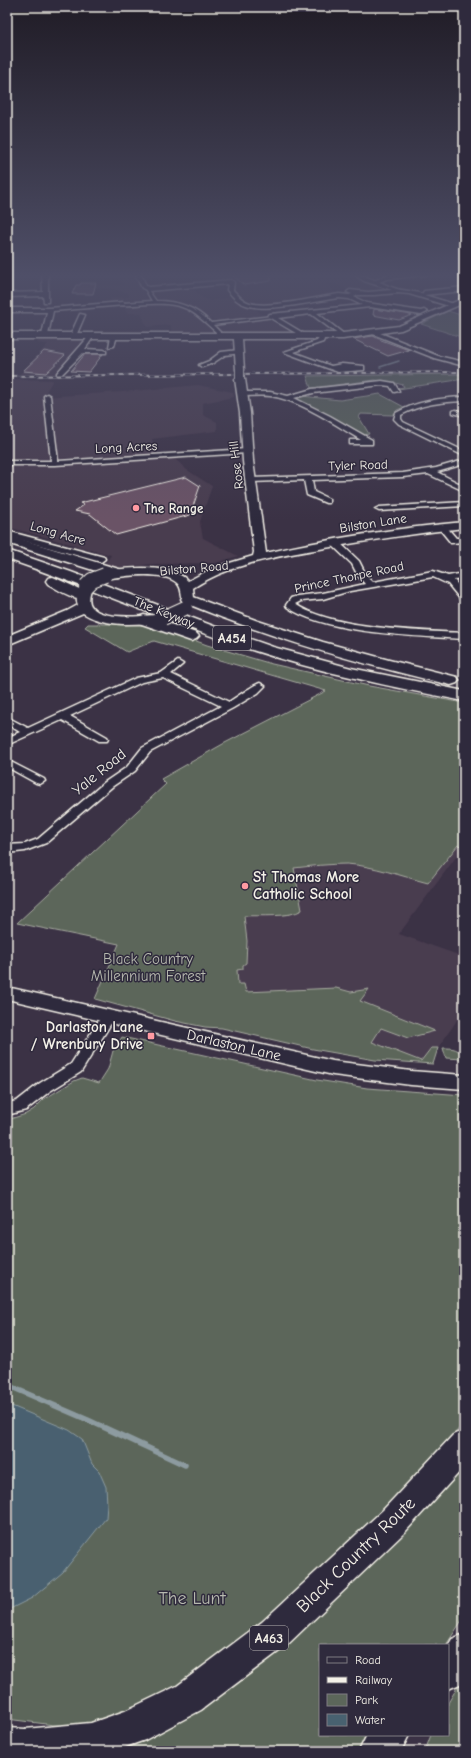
<svg xmlns="http://www.w3.org/2000/svg" width="471" height="1758" viewBox="0 0 471 1758" font-family="'Comic Neue',sans-serif">
<rect width="100%" height="100%" fill="#3b3245"/>
<filter id="ink" filterUnits="userSpaceOnUse"><feTurbulence type="fractalNoise" baseFrequency=".025" numOctaves="2"/><feDisplacementMap in="SourceGraphic" scale="8" xChannelSelector="R" yChannelSelector="G"/><feConvolveMatrix kernelMatrix="1 2 1 2 8 2 1 2 1" color-interpolation-filters="sRGB"/></filter>
<g filter="url(#ink)">
<path fill="#493c4f" d="M107,274H136L149,302L112,304L110,298L129,297L128,293L113,289L92,287L93,285H124L119,278L106,279Z
M226,274H349L386,288L381,292H364L347,290L334,283L327,284L335,292L330,295L302,301L258,305L244,298L233,288L236,284Z
M191,286L200,296L209,301L233,297L256,309L264,317L219,321L210,319L187,304L157,299L151,289Z
M156,303L180,306L191,310L216,334L171,335V325L147,327L141,313H127L123,305Z
M267,319L300,336L223,333L213,325Z
M41,337H85L78,351L54,374H20L48,344L37,343Z
M7,379L53,380L43,397L122,392L198,385L233,392L234,397L203,403V415L217,422V431L152,439L157,455L26,460L29,466L47,465L174,458L187,470L212,486L200,522L203,538L238,556L215,563L152,564L116,568L105,564L111,555L7,527Z
M277,716L462,849L399,934L464,957V999L457,1011L462,1013L438,1048L433,1064L375,1060L313,1049L222,1028L205,1027L175,1021L95,999L119,944L17,923L166,784L161,779Z"/>
<path fill="#5c665a" stroke="#a8aca1" d="M448,311L464,316V338L421,324Z
M464,374V379L398,389V388L404,387L403,385L392,382L375,380L311,388L307,376Z
M380,394L404,407L397,410L393,415L361,414L359,417L369,434L361,435L296,400L301,396L340,400Z
M88,624H115L156,626L207,645L272,664L369,686L464,703V847L458,845L428,883C401,876 374,866 347,864C329,864 312,866 294,868L302,910C290,918 259,915 244,916L247,941L246,963L243,965V969L237,970L238,984H244L246,992L336,988L351,992L369,989L360,1001L435,1031L408,1038L381,1028L372,1042L421,1061L431,1048H438L433,1064L375,1060L313,1049L222,1028L205,1027L175,1021L95,999L119,944L17,923L166,784L161,779L223,744L326,691L154,641L127,652L85,627Z
M122,1037L317,1080L367,1088L464,1095V1423L397,1497L325,1570L189,1683L142,1706L98,1722L81,1726L54,1725L7,1719V1120L26,1114L34,1109L44,1099L74,1081L82,1078L99,1083L108,1069L113,1051Z
M443,1048C453,1048 460,1048 463,1059L446,1058Z
M464,1458V1617L446,1645H320V1735H378L363,1751H122L158,1734L241,1680Z
M464,1676V1751H425L431,1735H448V1703Z"/>
<path fill="#486170" stroke="#8d9ba0" d="M7,1404L69,1430L82,1439L92,1464L99,1471L106,1487L107,1504L106,1518L63,1572L32,1598L10,1609H7Z"/>
<g fill="none" stroke-linecap="round" stroke-linejoin="round">
<path stroke="#8d9ba0" stroke-width="1.5" d="M380,367L399,361"/>
<path stroke="#8d9ba0" stroke-width="5.5" d="M7,1385L88,1420L185,1465"/>
</g>
<path fill="#6a5366" stroke="#f4f1e8" d="M231,274H271V281L244,285Z
M81,283H96L93,294H72L76,285H80Z
M374,309L412,315L399,320L373,315Z
M373,336L381,340L409,350L388,356L353,339Z
M44,351L65,355L46,373L23,371Z
M85,354H103L89,372L71,371Z
M186,477L200,486L190,515L116,535L90,514L75,511L84,505L80,503Z"/>
<g fill="none" stroke-linecap="round" stroke-linejoin="round">
<g stroke="#f4f1e8" stroke-width="3">
<path id="pedestrian" d="M144,287H146L156,301C178,301 195,307 211,323L272,316L274,317L213,325L220,332L219,336L217,337L215,336L216,332C192,310 184,302 150,304C140,304 131,306 122,305L123,303L152,301Z"/>
</g>
<g stroke="#f4f1e8" stroke-width="3">
<path id="minor" d="M42,274H48V302H44L43,296L7,297V293L43,292Z
M135,274H141L146,286L149,287L231,280L234,282L233,290C238,295 242,301 250,303C268,309 318,297 339,294L349,295L352,294L347,292L350,290L368,292L392,290L364,281L353,274C364,274 385,285 397,289C405,291 414,291 422,294L424,291L464,287V291L424,295L454,304V306L452,307L409,294L398,293L374,295H358L354,297L367,303L421,311L424,310L427,312L421,315L370,307L317,313L345,335L346,336L343,338L311,314L278,318L308,336V338L306,339L267,316L270,314L362,305L349,299L339,298C314,301 269,313 246,305C238,303 233,297 227,290L228,284L148,291L142,288Z
M406,274H437L387,279L384,277L387,275Z
M123,302L126,304L125,305L53,311L48,335L45,337L42,335L47,312H7V308H50Z
M80,314L85,315L76,336L71,337L70,336Z
M375,331L438,356L464,362V366L434,358L373,334V332Z
M91,334L94,336L85,349L104,350L106,351V353H83L61,375H57V373Z
M114,334L117,336L114,346L109,347L111,336Z
M322,335L325,337L323,342L293,352L331,366L342,364L364,366V370L338,372L284,352L317,341Z
M239,350L241,351V353L225,355L213,363L202,367L199,365L209,361L221,352Z
M382,381L394,383L399,391L394,392L390,386L382,385L313,393L294,398L330,416L372,440V444H350V440H361C336,425 298,399 270,396C261,395 251,396 242,396L239,394L242,392H270L288,396L312,389Z
M47,394L50,396L58,461L247,449L251,451L247,453L55,465H7V461H51L44,396Z
M464,397V401C442,402 421,404 401,415V419L403,422L464,451V456L399,424L394,419L396,413C417,401 440,398 464,397Z
M455,410L464,412V416L453,413V411Z
M464,460V464L437,472L464,486V491L428,474L403,477L312,480L314,492L329,499V503H326L307,495L304,480L251,482L247,480L251,478L403,473L436,468Z
M464,502V506L379,511L375,509L379,507Z
M439,525H445L456,538H464V542L451,543L438,527Z
M7,531L104,557L105,559L101,562L7,536Z
M332,541H338L359,561L366,575L373,582L433,571L448,576L464,573V579L454,580L464,592V601L461,600L448,584L433,577L350,591L323,599L301,601L295,604C332,629 419,631 464,633V639C415,636 327,634 287,607L286,605L291,598L297,596L323,593L365,584L358,576L352,564L332,545Z
M178,661L183,664L171,674L229,702C235,698 255,684 260,683L265,686L258,693L233,708L150,752L135,771L113,786L46,843L25,851L7,853V845L25,844L38,839L105,782L127,767L142,748L221,706L163,678L142,682L70,716L107,737L108,739L107,741H99L62,720L7,745V738L20,732L7,724V717L28,728L136,678L161,673Z
M7,760L44,779L45,781L40,784L36,783L7,767Z
M108,1012L113,1014L115,1017L81,1072L50,1091L26,1110L7,1115V1103L17,1101L40,1083L71,1064L103,1014Z"/>
</g>
<g stroke="#f4f1e8" stroke-width="3">
<path id="tertiary" d="M389,274H398L377,283L372,282Z
M7,987L333,1061L411,1071L464,1075V1089L411,1085L333,1075L7,999Z"/>
</g>
<g stroke="#f4f1e8" stroke-width="3">
<path id="secondary" d="M464,298V303L401,330L343,339H242L244,370L240,373L236,370L234,339H7V333H343L399,326Z
M240,376L245,379L250,413L253,461L266,553C331,538 398,528 464,522V528C418,533 371,540 325,548C281,556 231,563 193,588L194,598L192,601H184C180,595 183,589 177,583C163,570 123,576 105,579L101,578L99,575L101,572L105,571C127,568 172,563 188,581L213,568L253,556L254,552L243,461L240,413L235,379Z
M86,582L90,583L92,586C90,593 87,601 92,607C103,621 147,616 163,614L168,615L169,618L168,621L163,622C137,624 106,628 83,613L7,645V636L67,611L78,605C75,598 78,589 82,583Z"/>
</g>
<g stroke="#f4f1e8" stroke-width="3">
<path id="trunk" d="M7,535L122,570L124,573L122,576L117,577L112,576L7,543Z
M7,550L71,572L216,627L273,647L351,668L464,691V701C387,686 309,670 234,644C158,618 84,585 7,559Z
M53,577L86,592L88,595L86,598C74,601 59,590 48,584L46,581L48,578Z
M188,595L258,621L323,642L389,660L457,677L459,680L457,683L451,685C359,664 270,638 183,602L181,599L183,596Z
M144,615L196,633L199,636L196,639L191,641L139,623L136,620L139,617Z
M464,1430V1467L405,1532L286,1646L201,1710L145,1740L114,1751H7V1728L25,1729L91,1723L125,1711L177,1686L262,1622L383,1510L453,1435Z
M464,1634V1680L460,1684L448,1689V1646L452,1639Z
M367,1735H409L401,1751H359Z"/>
</g>
<use href="#pedestrian" fill="#2f2a3d" fill-rule="evenodd"/>
<use href="#minor" fill="#2f2a3d" fill-rule="evenodd"/>
<use href="#tertiary" fill="#2f2a3d" fill-rule="evenodd"/>
<use href="#secondary" fill="#2f2a3d" fill-rule="evenodd"/>
<use href="#trunk" fill="#2f2a3d" fill-rule="evenodd"/>
<g stroke="#f4f1e8" stroke-width="2">
<path id="rail" d="M7,376L464,372"/>
</g>
<use href="#rail" stroke="#2f2a3d" stroke-width="1.5" stroke-dasharray="4.5" stroke-linecap="butt"/>
<g stroke="#f4f1e8" stroke-width="10" stroke-linecap="butt">
<path id="secondary-bridge-far1" d="M240,370V379"/>
</g>
<g stroke="#f4f1e8" stroke-width="16" stroke-linecap="butt">
<path id="secondary-bridge" d="M86,586L92,580L105,575
M163,618L185,608"/>
</g>
<use href="#secondary-bridge-far1" stroke="#2f2a3d" stroke-width="8"/>
<use href="#secondary-bridge" stroke="#2f2a3d" stroke-width="14"/>
</g>
</g>
<linearGradient id="sky" x2="0" y2="1"><stop stop-color="#201c26"/><stop offset="0.53" stop-color="#4f4f68"/><stop offset="1" stop-color="#4f4f68" stop-opacity="0"/></linearGradient>
<rect width="471" height="520" fill="url(#sky)"/>
<g fill="#ff9aa2" stroke="#2f2a3d" stroke-width="1.5">
<circle cx="136" cy="508" r="4"/>
<circle cx="245" cy="886" r="4"/>
<rect x="147" y="1032" width="8" height="8" rx="2"/>
</g>
<g text-anchor="middle" dominant-baseline="central" stroke-width="3" stroke-linejoin="round" paint-order="stroke">
<g font-size="13" fill="#f4f1e8" stroke="#2f2a3d">
<text transform="translate(126 447) rotate(-3)">Long Acres</text>
<text transform="translate(236 465) rotate(-97)">Rose Hill</text>
<text transform="translate(358 465) rotate(-2)">Tyler Road</text>
<text transform="translate(373 523) rotate(-9)">Bilston Lane</text>
<text transform="translate(58 533) rotate(16)">Long Acre</text>
<text transform="translate(194 568) rotate(-5)">Bilston Road</text>
<text transform="translate(349 577) rotate(-12)">Prince Thorpe Road</text>
<text transform="translate(164 612) rotate(22)">The Keyway</text>
</g>
<g font-size="13" font-weight="bold" fill="#f4f1e8" stroke="#2f2a3d" text-anchor="start">
<text x="144" y="508">The Range</text>
</g>
<g fill="#2f2a3d" stroke="#b9b5b5" stroke-width="1">
<rect x="213" y="626" width="38" height="24" rx="3"/>
<rect x="250" y="1626" width="38" height="24" rx="3"/>
</g>
<g font-size="14" font-weight="bold" fill="#f4f1e8">
<text x="232" y="638">A454</text>
<text x="269" y="1638">A463</text>
</g>
<g font-size="15" fill="#f4f1e8" stroke="#2f2a3d">
<text transform="translate(99 772) rotate(-39)">Yale Road</text>
<text transform="translate(234 1045) rotate(13)">Darlaston Lane</text>
</g>
<g font-size="15" font-weight="bold" fill="#f4f1e8" stroke="#2f2a3d" text-anchor="start">
<text x="253" y="877">St Thomas More<tspan x="253" dy="17">Catholic School</tspan></text>
<text x="143" y="1027" text-anchor="end">Darlaston Lane<tspan x="143" dy="17">/ Wrenbury Drive</tspan></text>
</g>
<g font-size="15" fill="#b7b9af" stroke="#2f2a3d">
<text x="148" y="959">Black Country<tspan x="148" dy="17">Millennium Forest</tspan></text>
</g>
<g font-size="18" fill="#f4f1e8" stroke="#2f2a3d">
<text transform="translate(356 1555) rotate(-44)">Black Country Route</text>
</g>
<g font-size="18" fill="#b7b9af" stroke="#2f2a3d">
<text x="192" y="1598">The Lunt</text>
</g>
</g>
<rect width="471" height="1758" fill="none" stroke="#2f2a3d" stroke-width="24"/>
<rect x="12" y="12" width="447" height="1734" fill="none" stroke="#f4f1e8" stroke-width="1.5" filter="url(#ink)"/>
<rect x="319" y="1644" width="130" height="92" fill="#2f2a3d" stroke="#7e7a81"/>
<rect x="327" y="1657" width="20" height="6" fill="#2f2a3d" stroke="#7e7a81"/>
<text x="355" y="1664" font-size="12" fill="#f4f1e8">Road</text>
<rect x="327" y="1677" width="20" height="6" fill="#f4f1e8" stroke="#7e7a81"/>
<text x="355" y="1684" font-size="12" fill="#f4f1e8">Railway</text>
<rect x="327" y="1694" width="20" height="12" fill="#5c665a" stroke="#7e7a81"/>
<text x="355" y="1704" font-size="12" fill="#f4f1e8">Park</text>
<rect x="327" y="1714" width="20" height="12" fill="#486170" stroke="#7e7a81"/>
<text x="355" y="1724" font-size="12" fill="#f4f1e8">Water</text>
</svg>
